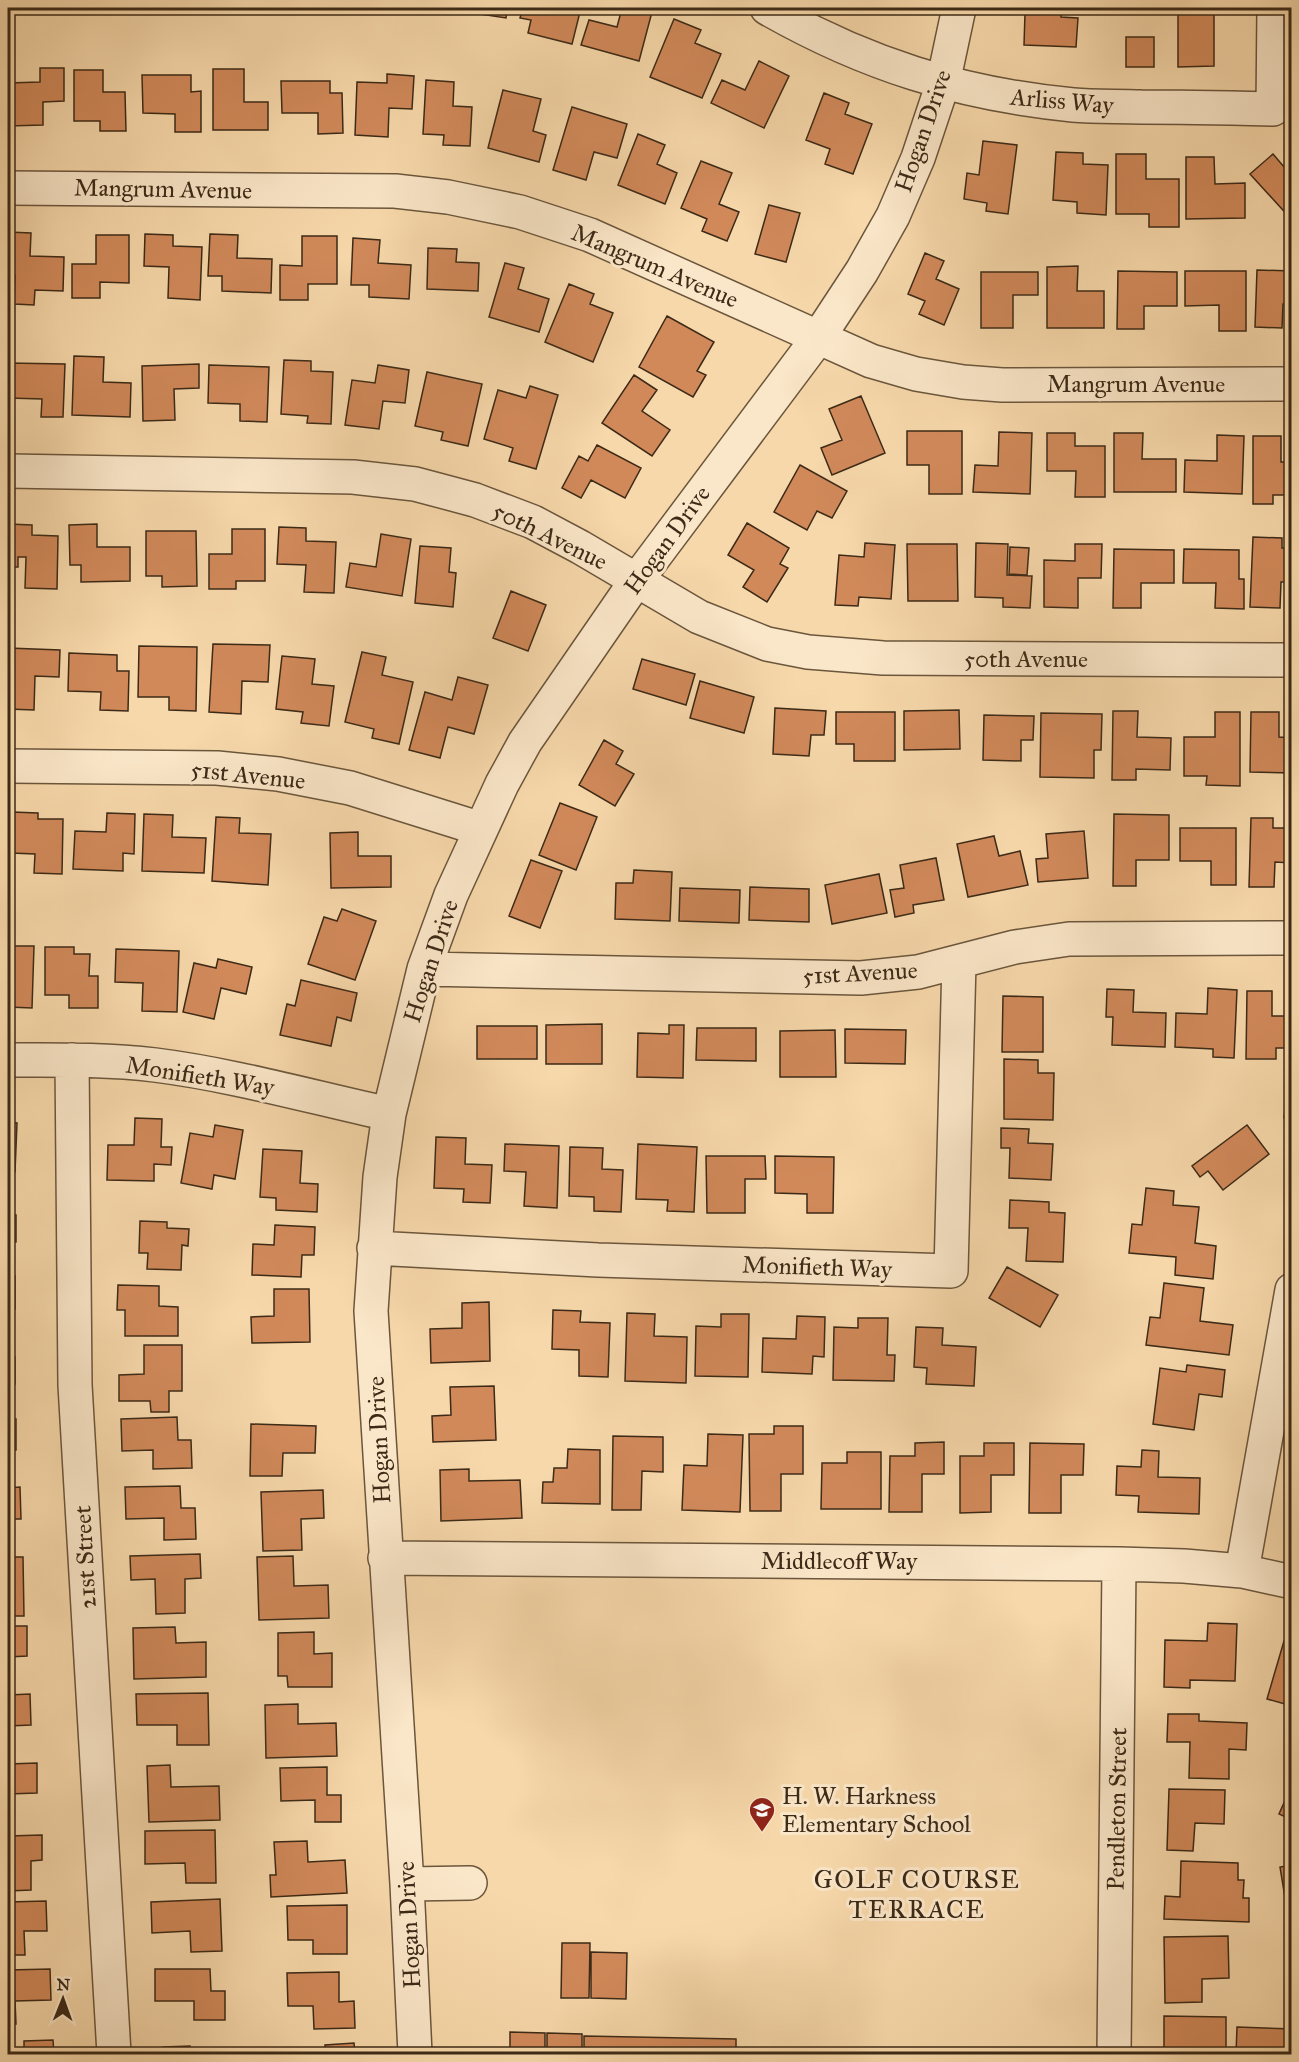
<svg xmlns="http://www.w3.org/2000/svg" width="1299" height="2062" viewBox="0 0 1299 2062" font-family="'IM FELL Great Primer',serif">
<rect width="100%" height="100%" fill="#f7d8aa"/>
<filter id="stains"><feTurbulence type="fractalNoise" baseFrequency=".00333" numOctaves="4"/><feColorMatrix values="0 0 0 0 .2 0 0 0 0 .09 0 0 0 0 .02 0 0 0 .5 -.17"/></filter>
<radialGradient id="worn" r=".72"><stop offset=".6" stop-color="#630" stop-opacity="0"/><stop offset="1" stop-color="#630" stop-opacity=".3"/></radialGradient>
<path fill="#d1895a" stroke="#3c2a17" stroke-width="1.5" d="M258,8H289V11L258,10Z
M413,8H434L433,11H413Z
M467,8H507L506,18L466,12Z
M523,8H581L572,44L528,33L531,20L520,18Z
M622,8H638L652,12L639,61L581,45L589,20L617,27Z
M1014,8H1062L1061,17L1078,18L1076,47L1024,45L1025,13H1013Z
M1178,8H1214V66L1178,67Z
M674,19L701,30L695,43L721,54L702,98L650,77Z
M1126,37H1154V67H1126Z
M759,61L789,76L764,128L711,103L722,80L745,90Z
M40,68H64V101L43,102V125L8,126V83L40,82Z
M213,69H244V102H268V130H213Z
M74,70H103V92H125L126,131H100V121H74Z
M387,74L414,76L412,109L389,108L388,137L355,135L357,82L387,83Z
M142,75H191V92L201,91V132H175V114L143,113Z
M426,80L454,82L453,106L472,107L470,146L443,145L444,135L423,134Z
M281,81H330V93H342L343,133L318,134V113H282Z
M503,90L541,99L533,131L546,135L539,162L488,148Z
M824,93L849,103L845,114L872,124L853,174L825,164L830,149L806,140Z
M572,107L627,124L617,158L594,152L586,180L553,170Z
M638,134L665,145L657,164L677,173L665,204L618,185Z
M983,141L1017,145L1008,214L986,211L987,203L964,199L967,173L979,175Z
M1056,152L1083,153V164L1108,165L1106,215L1077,213V202L1053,200Z
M1116,154H1146V179H1179V227H1149V214H1116Z
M1273,154L1290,174L1292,172V220L1250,174Z
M1186,157H1214L1215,184L1245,183V218L1186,219Z
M701,161L732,173L719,204L739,212L727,241L702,231L707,219L681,208Z
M769,205L800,213L786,262L755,254Z
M8,232L31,233L30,256L64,257L63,291L35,290L34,305L14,304L15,275H8Z
M145,234L173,235V246L202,247L200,300L168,298L169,267L144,266Z
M210,234L238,235L237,258L272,259L271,293L222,291V276H208Z
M96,235H129V283L100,282V298H72V264H96Z
M302,236H337V284H308V300H280V265L302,266Z
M353,238L380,240L378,263L411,265L409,299L369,297V285H351Z
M428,248L457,249L456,262L479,263L478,291L427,289Z
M925,253L944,261L936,279L959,289L944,325L919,314L925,301L908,294Z
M505,263L524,268L518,289L549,299L539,332L489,317Z
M1078,266L1077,291H1104V328H1047V267Z
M1257,270L1292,271V305L1283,304L1282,328L1255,327Z
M1118,271L1177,272V306H1144V329H1117Z
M1185,271H1246V331H1219V305L1185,306Z
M981,272H1038V295H1013V328H981Z
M569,284L594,294L590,304L613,313L593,362L545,342Z
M667,316L714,342L697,371L706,375L693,397L639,367Z
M74,356L104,357L103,382L131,383L130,417L72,415Z
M284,360L311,361V371L333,372L331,424L307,423L308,416L281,414Z
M8,363L65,364L63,417H41L42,399L8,398Z
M199,364V388L174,389L175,420L143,421L142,366Z
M209,365L269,367L267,422L240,421V404L208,403Z
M378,365L409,370L405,403L383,401L379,429L345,425L352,380L375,383Z
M427,372L482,384L468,446L441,440L443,432L415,426Z
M634,375L657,390L642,411L670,430L652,456L602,423Z
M530,386L558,395L536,469L509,461L513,448L484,439L498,390L526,398Z
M861,396L885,453L832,475L821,448L842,440L829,409Z
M907,431H962V494H929V465H907Z
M999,432L1032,433L1030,494L973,492L975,465L998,466Z
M1047,433H1075V446H1105V497H1075L1076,471H1047Z
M1114,433H1143L1142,459H1176V492H1114Z
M1217,435L1244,436L1242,494L1184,492L1185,460L1217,461Z
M1253,436H1281V462H1292V495H1273V504H1253Z
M597,445L641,468L625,498L591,480L581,498L562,488L579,456L588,461Z
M800,465L847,491L832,518L817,511L807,530L774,512Z
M747,523L789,548L780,564L788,568L767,602L743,587L754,570L728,555Z
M8,524L32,525V535L58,536L57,589L25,588L26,557H18V567H13L14,554H8Z
M97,524V547H130V581L81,582V565H70L69,525Z
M279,527L306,528V541L336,542L334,593L304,592L306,565L277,564Z
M232,529H265V581H236V589H209V554H232Z
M146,531H196L197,586L162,587V576H146Z
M381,534L411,539L402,596L346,587L350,563L376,567Z
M1253,537L1282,538V548H1292V582H1281L1280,608L1250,607Z
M865,543L895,545L891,599L859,597L858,606L835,605L839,555L864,557Z
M976,543L1008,544L1007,575L1032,576L1030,608L1003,607V598L975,597Z
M907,544H957L958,601H908Z
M1075,544H1102L1101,578H1078V608L1044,607V560L1075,561Z
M420,546L451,548L449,572L456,573L453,607L415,603Z
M1010,547L1029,548L1027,575L1009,574Z
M1114,549L1174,550V583H1141V608H1113Z
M1184,549L1239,550V579H1244V609L1215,608L1216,583H1183Z
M511,591L546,605L528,651L493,638Z
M213,644L270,645L268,682L242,681L241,714L209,712Z
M139,646L197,647L196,711L169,710V697H138Z
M8,648L60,650L59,677L35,676L34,710L8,709Z
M362,652L386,657L382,675L413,682L399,744L372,738L374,729L345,722Z
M69,653L117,655V671H129L128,711L100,710L101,692L68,691Z
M282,656L315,659L312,684L334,686L329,726L301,723L303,712L276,709Z
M642,659L695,674L686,705L633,689Z
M458,677L488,685L474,734L448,727L440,758L409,750L425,692L452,700Z
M700,681L754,697L744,733L690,718Z
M775,708L826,711L824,735H811L809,756L773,754Z
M959,710L960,749L904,750V711Z
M1113,711H1138L1137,737L1171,738L1170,770L1136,769V780H1112Z
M836,712H895V761H854V744H836Z
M1215,712H1240V786L1206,785L1207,776H1184V737H1215Z
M1251,712H1279V737L1292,738V773L1250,772Z
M1041,713L1102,714L1101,750H1094V778L1040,777Z
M984,715L1034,716L1033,740H1021V761L983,760Z
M604,740L623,751L616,764L634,774L615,806L579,785Z
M560,803L597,817L576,870L539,855Z
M12,812L38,813V819H63L62,874L34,873L35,854L11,853Z
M107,813L135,814L134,854L123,853V871L73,869L75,831L106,832Z
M144,814L173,815L172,837L206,838L204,873L142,871Z
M1114,814L1169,815V860H1136V886H1113Z
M216,817L240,818L239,833L271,834L268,885L212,881Z
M1251,818H1273V828H1292V863L1275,862L1274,887H1249Z
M1180,828H1236V885H1211V861H1180Z
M1084,831L1088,878L1038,882L1036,859L1048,858L1046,834Z
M358,832V856H391V887L331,888L330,833Z
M994,836L999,856L1020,851L1028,885L968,897L957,844Z
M936,858L944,900L913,905L914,913L895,917L890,890L904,888L900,865Z
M531,860L562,871L540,928L509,916Z
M634,870L672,872L670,921L615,919L616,883H633Z
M879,874L887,913L832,924L825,885Z
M750,887L809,889V922L749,920Z
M680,888L740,890L739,923L679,921Z
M342,909L376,921L355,980L308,964L324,917L337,921Z
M8,946H34L32,1008L8,1007Z
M45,947H74V954H90L89,976H98V1008H69V995H45Z
M116,949L179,951L177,1012L142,1011L143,983L115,982Z
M218,959L252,967L246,994L221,988L214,1019L183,1012L194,963L216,968Z
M301,980L357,993L351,1021L337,1017L331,1046L280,1035L287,1004L295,1006Z
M1208,988L1237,990L1234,1058L1213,1057V1049L1175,1047L1176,1013L1207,1014Z
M1107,989L1134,990L1133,1012L1166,1013L1165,1047L1112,1045L1113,1017H1106Z
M1247,991H1272V1016H1292V1048H1276V1059H1246Z
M1003,996L1043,997V1052H1002Z
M602,1024V1064H546V1025Z
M669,1025H684L683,1078L637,1077L638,1033L669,1034Z
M477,1026H537V1059H477Z
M697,1028H756V1061L696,1060Z
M845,1029L906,1030L905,1064L845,1063Z
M835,1030L836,1077H780V1031Z
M1004,1059L1038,1060V1073H1054L1053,1120L1004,1119Z
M1286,1100L1292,1101V1151H1286L1290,1119L1284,1118Z
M135,1118L162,1119L161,1147H172L171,1165L154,1164V1181L107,1180L108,1145H134Z
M8,1122L17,1123L15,1172H8Z
M215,1125L243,1130L235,1179L214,1175L212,1189L181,1183L190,1133L213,1137Z
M1247,1125L1269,1154L1223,1190L1208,1171L1200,1177L1192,1166Z
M1001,1128L1029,1129L1028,1143L1053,1144L1051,1180L1009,1178L1010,1148H1001Z
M436,1137L466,1138L465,1164L492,1165L490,1203L463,1202L464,1189L434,1188Z
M505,1144L559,1146L557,1208L524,1206L526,1172L504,1171Z
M638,1144L697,1147L694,1212L667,1211L668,1200L636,1199Z
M570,1147L603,1148L602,1169L623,1170L621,1212L594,1211V1197L569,1196Z
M263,1149L302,1151L300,1183L318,1184L317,1212L276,1210V1198L260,1197Z
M706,1156H765L766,1179H745V1213H707Z
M775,1156L834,1157L833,1213H807V1194L775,1193Z
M1146,1188L1174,1191L1173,1205L1199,1207L1195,1243L1216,1246L1213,1279L1175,1275L1176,1257L1129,1253L1132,1224L1142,1225Z
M1010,1200L1049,1202V1212L1065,1213L1063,1262L1026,1261L1028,1228H1009Z
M8,1215H16V1242L8,1241Z
M140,1221L167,1222V1228L189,1229L188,1246L182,1245L181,1270L147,1269L148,1253H139Z
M275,1225L315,1227L314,1255H302L301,1277L252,1275L253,1244L274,1245Z
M1007,1267L1058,1295L1040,1327L989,1298Z
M8,1276H15V1309H8Z
M1164,1283L1204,1288L1200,1321L1233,1325L1229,1355L1146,1345L1150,1317L1160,1318Z
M118,1285L159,1286V1306L178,1307V1336H125V1310H117Z
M274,1289H309L310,1342L252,1343L251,1317L274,1316Z
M489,1302L490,1361L431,1363L430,1329L462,1328V1303Z
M553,1310L581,1311L580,1322L610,1323L608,1377L579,1376V1350L552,1349Z
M627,1313L655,1314L654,1336L687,1337L686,1383L625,1381Z
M721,1314H749L748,1377L695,1376L696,1326L721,1327Z
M797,1316L825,1317L824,1357L813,1356L812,1374L762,1372L763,1338L796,1339Z
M858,1318H888L887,1355H895L894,1381L833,1380L834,1327L858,1328Z
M916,1327L943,1328L942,1345L976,1347L974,1386L926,1384L927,1368L914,1367Z
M144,1345H182V1391H169V1412H151L150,1401H119V1375L144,1374Z
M15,1357V1384H8V1358Z
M1187,1365L1225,1370L1222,1397L1199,1394L1194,1430L1153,1424L1160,1368L1186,1372Z
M494,1386L496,1440L433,1442L432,1416L451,1415L450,1387Z
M177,1417L178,1440H191L192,1468L153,1469V1450L122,1451L121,1419Z
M8,1419H16V1450H8Z
M251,1424L316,1426L315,1453H283L282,1476H250Z
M774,1426H803V1474H781V1511H750L749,1434H774Z
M708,1434L743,1435L740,1512L682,1510L684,1465L707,1466Z
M613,1436L663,1437V1472L642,1471L641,1510H612Z
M944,1442V1474H922V1512H889L890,1456H915V1443Z
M984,1443H1014V1475H991V1512L960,1513V1456H984Z
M1030,1443L1084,1444L1083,1475H1061V1513H1029Z
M568,1449L600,1450V1504L542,1503L543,1482H553L554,1468H567Z
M1142,1450L1159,1451L1158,1477L1200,1478L1199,1514L1138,1512L1139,1496L1116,1495L1117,1466L1141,1467Z
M847,1452H881V1509H821L822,1463H847Z
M469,1469V1481L520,1480L522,1518L441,1521L440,1470Z
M180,1486L181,1508H195L196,1539L164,1540V1518L126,1519L125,1487Z
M20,1487L21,1519H8V1488Z
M323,1490L324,1518L301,1519L302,1550L263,1551L261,1492Z
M200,1554L201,1578L185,1579V1613L156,1614L155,1579L131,1580L130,1556Z
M293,1556L294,1586L328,1585L329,1618L259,1620L257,1557Z
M8,1557H23L24,1616H8Z
M1208,1623L1237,1624L1235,1681L1190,1680V1688L1164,1687L1165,1640L1207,1641Z
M8,1626H27V1656L8,1657Z
M175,1627L176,1643L206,1642V1677L134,1679L133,1628Z
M314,1632V1654L332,1653V1687H288L287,1676H278V1633Z
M1284,1641L1292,1644V1706L1267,1699Z
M208,1693L209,1745H177V1725H137L136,1694Z
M30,1694L31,1725L8,1726V1695Z
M298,1704V1724L336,1723L337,1756L266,1758L265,1705Z
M1168,1714H1199V1721L1247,1723L1246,1750L1229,1749V1779L1189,1778L1190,1742H1167Z
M37,1763V1793L8,1794V1764Z
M170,1765L171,1787L219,1786L220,1820L149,1822L147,1766Z
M327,1767V1795H341V1822H315V1800L281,1801L280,1768Z
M1292,1785V1820L1279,1814Z
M1169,1789L1225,1790L1224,1824L1195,1823L1193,1851L1167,1850Z
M215,1830L216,1883H186L185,1863L145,1864V1831Z
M42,1835V1860L31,1861V1890L8,1891V1836Z
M307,1841L308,1862L345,1860L347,1893L271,1897L270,1875H276L274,1842Z
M1181,1861L1238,1863V1880H1244L1243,1898H1249V1922L1164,1919L1165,1896L1180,1897Z
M1292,1865V1921L1289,1922L1280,1867Z
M220,1899L222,1951L191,1952L190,1931L152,1933L151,1902Z
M46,1901L47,1931H24L25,1955H8V1902Z
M347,1905V1954H313V1940H288L287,1906Z
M1228,1936L1229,1978L1202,1979V2002L1165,2003L1164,1937Z
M562,1943H590L589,1998H561Z
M591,1952L627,1953L626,1999L591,1998Z
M50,1969L51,2000L15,2001L16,2024H8V1970Z
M155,1969H210L211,1991H225V2020H194V2001H155Z
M339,1972V2002L354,2001L355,2028L314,2029L313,2006H288L287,1973Z
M1164,2016L1226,2017V2054H1164Z
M1237,2027L1292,2029V2054H1236Z
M510,2032L545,2033V2054H510Z
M547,2033L582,2034V2054H547Z
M584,2036L736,2039V2054H584Z
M53,2040L54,2054H24V2041Z
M354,2043L355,2054H325V2045Z
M190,2046V2054H163V2047Z"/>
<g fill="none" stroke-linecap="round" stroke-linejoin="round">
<g stroke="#6b563c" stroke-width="36">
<path id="minor" d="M767,8C865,64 960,94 1073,105C1095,107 1119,106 1141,107C1185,107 1229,108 1273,109L1274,8
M8,188L395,191L448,197L520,212L590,235L871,361L916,374L963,382L1002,385L1292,384
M8,471L353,477L415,484L475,500L533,522L580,547L699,617L767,644L808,652L883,658L1292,660
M8,766L217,768L278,774L350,788L481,829
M424,969L861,978L918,972L1015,947L1069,939L1292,938
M8,1060C56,1060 106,1059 155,1065C234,1075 311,1097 389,1114
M72,1060L75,1385L114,2054
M374,1248L598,1260L951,1271L959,962
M385,1558L1119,1564L1184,1566L1242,1571L1292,1582
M1242,1571L1292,1290
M407,1884L470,1883
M415,2054L407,1884L371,1311L380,1177L389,1114L424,969L451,895L502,784L525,742L636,581L818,338L862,271L893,216L918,158L943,83L959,8
M1114,2054L1119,1564"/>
</g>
<use href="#minor" stroke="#fae6c8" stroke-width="33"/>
</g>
<defs>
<g id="school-pin" transform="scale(1.35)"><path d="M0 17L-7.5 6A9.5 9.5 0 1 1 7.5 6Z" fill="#8f2418" stroke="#fae6c8"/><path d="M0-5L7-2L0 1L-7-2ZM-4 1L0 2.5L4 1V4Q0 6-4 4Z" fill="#fff"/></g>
</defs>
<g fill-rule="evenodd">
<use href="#school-pin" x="762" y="1810"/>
</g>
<g text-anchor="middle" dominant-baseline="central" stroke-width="6" stroke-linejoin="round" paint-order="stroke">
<g font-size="24" fill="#3c2a17" stroke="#fae6c8">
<text transform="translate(1062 101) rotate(5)">Arliss Way</text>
<text transform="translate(923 131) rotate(-71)">Hogan Drive</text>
<text transform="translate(163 189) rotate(1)">Mangrum Avenue</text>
<text transform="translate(655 266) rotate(23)">Mangrum Avenue</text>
<text x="1136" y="384">Mangrum Avenue</text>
<text transform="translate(550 536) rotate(26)">50th Avenue</text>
<text transform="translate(667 540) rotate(-54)">Hogan Drive</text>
<text x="1026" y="659">50th Avenue</text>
<text transform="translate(248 775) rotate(6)">51st Avenue</text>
<text transform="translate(431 961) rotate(-72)">Hogan Drive</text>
<text transform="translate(860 973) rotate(-3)">51st Avenue</text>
<text transform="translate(200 1076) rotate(9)">Monifieth Way</text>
<text transform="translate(817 1267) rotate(2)">Monifieth Way</text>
<text transform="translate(379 1440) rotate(-93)">Hogan Drive</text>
<text transform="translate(85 1557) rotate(-93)">21st Street</text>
<text x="839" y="1561">Middlecoff Way</text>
<text transform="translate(1117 1809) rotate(-89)">Pendleton Street</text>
<text transform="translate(409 1925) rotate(-93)">Hogan Drive</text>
</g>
<g font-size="24" fill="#3c2a17" stroke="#fae6c8" text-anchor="start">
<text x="782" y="1796">H. W. Harkness<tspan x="782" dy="28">Elementary School</tspan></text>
</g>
<g font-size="26" letter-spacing="1.5" fill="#3c2a17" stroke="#fae6c8">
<text x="917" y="1879">GOLF COURSE<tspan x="917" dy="30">TERRACE</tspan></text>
</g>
</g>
<rect width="1299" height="2062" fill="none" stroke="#f7d8aa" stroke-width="30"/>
<rect x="9" y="9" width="1281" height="2044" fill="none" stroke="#3c2a17" stroke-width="3"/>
<rect x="15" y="15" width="1269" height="2032" fill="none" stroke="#3c2a17" stroke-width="1.5"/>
<g transform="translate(63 1999) rotate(1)" stroke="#fae6c8" stroke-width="4.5" paint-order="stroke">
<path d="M0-4.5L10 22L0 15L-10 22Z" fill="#3c2a17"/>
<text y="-9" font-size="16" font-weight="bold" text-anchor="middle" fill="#3c2a17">N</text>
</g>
<rect width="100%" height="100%" filter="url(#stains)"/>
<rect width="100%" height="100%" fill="url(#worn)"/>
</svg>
